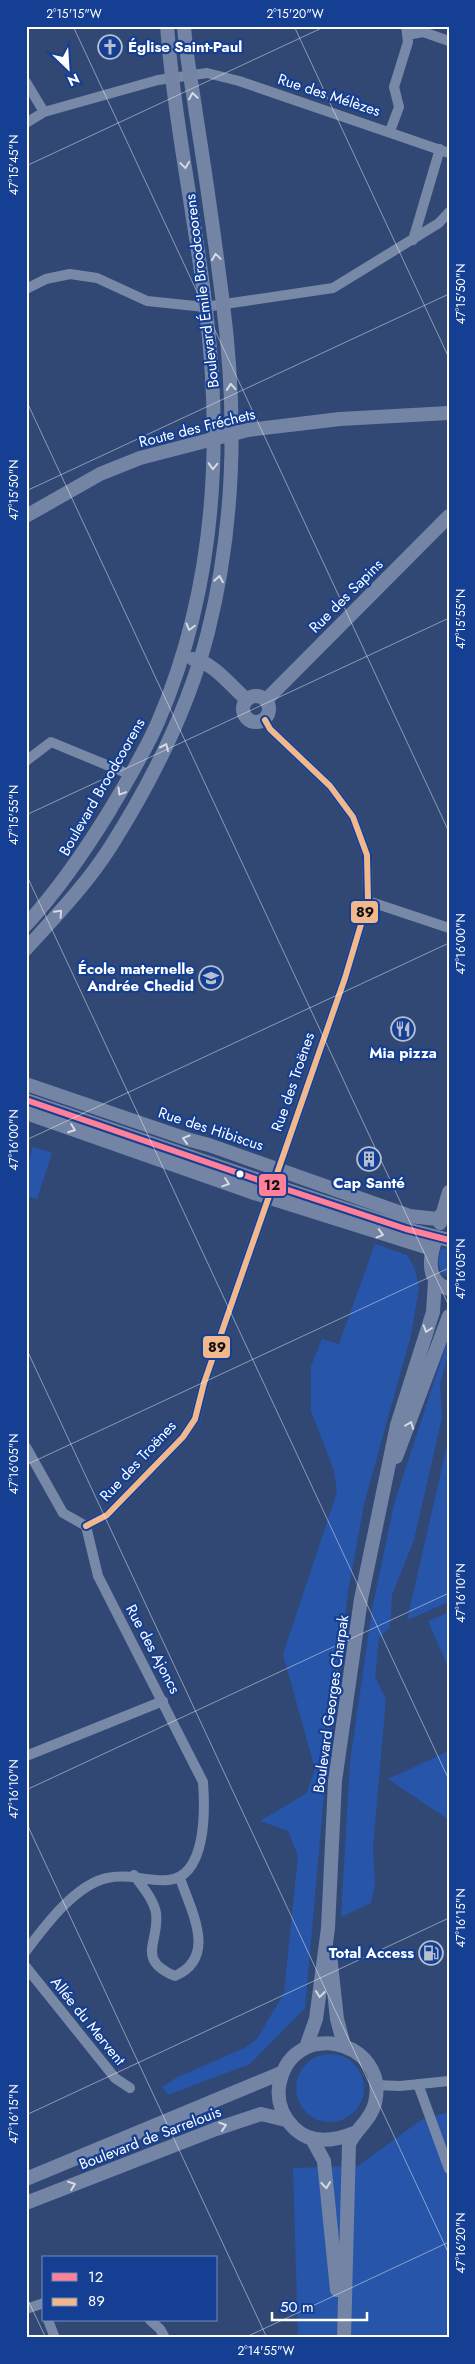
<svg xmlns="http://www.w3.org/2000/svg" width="475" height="2364" viewBox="0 0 475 2364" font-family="Jost,sans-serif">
<rect width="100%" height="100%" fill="#314875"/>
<path fill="#2755a9" d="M33,1147L52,1153L37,1199L26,1196V1169Z
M375,1244L407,1255L415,1269L419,1288L411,1335L364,1504L348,1592L328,1750L305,2008L250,2064L168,2095L162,2087L178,2077L244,2048L257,2039L284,1993L298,1856L288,1831L260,1821L307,1793L315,1769L283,1654L337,1492L334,1471L311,1411V1366L322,1339L339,1344Z
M449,1248V1279C437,1270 437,1263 441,1249Z
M449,1336V1352L440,1384L442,1417L414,1540L392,1595L390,1627L379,1638L375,1677L386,1699L373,1847L375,1884L371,1903L341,1917L350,1762L372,1610L394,1504Z
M449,1437V1602L407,1620Z
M449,1612V1669L428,1621Z
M449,1751V1820L388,1779Z
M296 2088a34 34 0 1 1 68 0a34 34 0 1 1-68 0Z
M449,2112V2338H298L293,2168L358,2166L421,2120Z"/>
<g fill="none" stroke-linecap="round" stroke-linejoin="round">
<path stroke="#7889a8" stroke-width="10" d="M407,35L423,32L449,41
M26,82L44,112
M26,123L44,112L158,80L207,73L239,81L449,153
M390,131L399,107L394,87L408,42L406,26
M413,240L440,149
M26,289L46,279L70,274L97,278L147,301L205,307L333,288L439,223L449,212
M26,761L51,742L131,775
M368,901L449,928
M26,1447L63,1513L86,1526
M86,1526L107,1515L183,1437L195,1419L204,1383L345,978L368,901L367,855L353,817L330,786L270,729L265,720
M26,1756L163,1701
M134,1875C142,1886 154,1900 156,1913C160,1942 135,1959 175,1976C218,1957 191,1911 180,1878
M26,1951C45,1926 75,1885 107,1878C129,1873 148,1882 168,1880C207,1877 205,1809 203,1782L98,1576L86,1526
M26,1967L115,2078L130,2088
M418,2084L449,2169
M376,2085L400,2086L449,2081
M26,2309L44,2303
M48,2320L55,2338
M150,2320L160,2329L165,2338"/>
<path stroke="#7484a4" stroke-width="14" d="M26,516L100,474L140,458L248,430L340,419L449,413
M193,659C213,662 232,687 247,700
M243 709a13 13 0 1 1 26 0a13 13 0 1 1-26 0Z
M266,700L449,516
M26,925C59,889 85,851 110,810C127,781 145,752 158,722C205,613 219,493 212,376C205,259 176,143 167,26
M26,949C56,916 87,884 111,846C152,781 189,707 208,632C235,525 237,413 223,304C215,241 206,177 196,114C192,85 186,56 184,26
M26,1084L190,1140L209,1145L410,1216L437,1219L441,1215
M26,1100L273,1185L406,1229L449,1240
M26,1113L251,1192L426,1247L432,1251
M440,1223L449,1192
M434,1244C429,1262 427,1282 449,1289
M396,1457L449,1316
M330,1955L337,2019L344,2045
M306,2047L316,2019L328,1928L335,1781L361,1599L397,1425L433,1312L435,1281
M312,2139L324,2161L337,2290
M26,2179L281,2073
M26,2203L216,2129L261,2114L286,2120
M344,2338L349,2144C356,2129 371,2120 375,2103C390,2038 289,2017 279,2087C277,2102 283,2117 294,2128C311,2145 334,2141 354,2133"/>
<g stroke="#143f92" stroke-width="10">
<path id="bus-1" d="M26,1100L273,1185L406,1229L449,1240"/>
</g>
<g stroke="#143f92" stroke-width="10">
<path id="bus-2" d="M86,1526L107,1515L183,1437L195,1419L204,1383L345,978L368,901L367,855L353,817L330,786L270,729L265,720"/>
</g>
<use href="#bus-1" stroke="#ff8098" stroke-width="6"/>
<use href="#bus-2" stroke="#f1b78d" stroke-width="6"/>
</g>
<defs><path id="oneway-chevron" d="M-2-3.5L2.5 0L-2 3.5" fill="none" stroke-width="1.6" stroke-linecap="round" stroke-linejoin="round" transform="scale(1.25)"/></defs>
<g stroke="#d5dae4">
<use href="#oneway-chevron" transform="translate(193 96) rotate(-99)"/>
<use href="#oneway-chevron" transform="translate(185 165) rotate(82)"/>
<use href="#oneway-chevron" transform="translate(216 257) rotate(-98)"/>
<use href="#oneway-chevron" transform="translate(231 387) rotate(-95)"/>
<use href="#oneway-chevron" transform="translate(213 466) rotate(92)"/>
<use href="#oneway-chevron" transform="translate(219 579) rotate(-81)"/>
<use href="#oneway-chevron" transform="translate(190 627) rotate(105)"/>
<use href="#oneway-chevron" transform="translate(165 747) rotate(-66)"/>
<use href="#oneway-chevron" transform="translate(121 792) rotate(121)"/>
<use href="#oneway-chevron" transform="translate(59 913) rotate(-47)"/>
<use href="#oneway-chevron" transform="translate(72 1129) rotate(20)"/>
<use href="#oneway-chevron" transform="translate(186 1139) rotate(-163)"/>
<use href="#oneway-chevron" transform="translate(226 1183) rotate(19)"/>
<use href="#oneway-chevron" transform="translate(380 1234) rotate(15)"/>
<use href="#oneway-chevron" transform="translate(427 1329) rotate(108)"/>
<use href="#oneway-chevron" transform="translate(410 1425) rotate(-69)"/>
<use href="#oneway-chevron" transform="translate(320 1994) rotate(97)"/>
<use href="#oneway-chevron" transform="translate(223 2126) rotate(-18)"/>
<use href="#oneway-chevron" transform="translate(72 2185) rotate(-21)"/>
<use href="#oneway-chevron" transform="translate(326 2185) rotate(84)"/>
</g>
<path fill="none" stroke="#fff" stroke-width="1" stroke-opacity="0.45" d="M73,26L449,832M294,26L449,358M26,166L326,26M26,400L449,1306M26,491L449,294M26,815L449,618M26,874L449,1780M26,1140L449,943M26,1348L449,2254M26,1465L449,1268M26,1790L449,1593M26,1822L267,2338M26,2115L449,1918M26,2296L46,2338M244,2338L449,2242"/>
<defs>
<g id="church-ring" transform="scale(1.25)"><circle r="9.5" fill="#143f92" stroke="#b7bfcf" stroke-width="1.5"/><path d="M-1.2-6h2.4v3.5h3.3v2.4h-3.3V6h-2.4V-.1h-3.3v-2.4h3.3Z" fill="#b7bfcf"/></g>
<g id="school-ring" transform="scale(1.25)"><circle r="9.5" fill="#143f92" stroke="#b7bfcf" stroke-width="1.5"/><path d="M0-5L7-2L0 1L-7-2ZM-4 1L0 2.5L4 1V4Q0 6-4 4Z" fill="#b7bfcf"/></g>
<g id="restaurant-ring" transform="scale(1.25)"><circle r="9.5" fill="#143f92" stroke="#b7bfcf" stroke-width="1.5"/><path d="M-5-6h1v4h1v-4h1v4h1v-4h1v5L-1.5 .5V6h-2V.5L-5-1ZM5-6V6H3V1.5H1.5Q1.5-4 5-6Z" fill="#b7bfcf"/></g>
<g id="building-ring" transform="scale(1.25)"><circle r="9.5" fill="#143f92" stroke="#b7bfcf" stroke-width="1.5"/><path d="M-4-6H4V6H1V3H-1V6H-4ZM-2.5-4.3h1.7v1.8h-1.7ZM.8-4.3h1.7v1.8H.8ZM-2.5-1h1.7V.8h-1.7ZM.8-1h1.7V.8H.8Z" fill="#b7bfcf"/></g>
<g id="fuel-ring" transform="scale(1.25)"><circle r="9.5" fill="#143f92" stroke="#b7bfcf" stroke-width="1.5"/><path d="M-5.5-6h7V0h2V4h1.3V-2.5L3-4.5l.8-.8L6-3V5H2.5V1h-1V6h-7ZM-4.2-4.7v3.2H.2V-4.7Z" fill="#b7bfcf"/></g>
</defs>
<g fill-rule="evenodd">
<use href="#church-ring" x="110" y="47"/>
<use href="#school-ring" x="211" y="978"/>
<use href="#restaurant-ring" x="403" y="1029"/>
<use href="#building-ring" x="369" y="1159"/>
<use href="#fuel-ring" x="431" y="1953"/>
</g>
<circle fill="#fff" stroke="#143f92" stroke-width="2" cx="240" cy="1174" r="4.5"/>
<g text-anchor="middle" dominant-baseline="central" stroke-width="4.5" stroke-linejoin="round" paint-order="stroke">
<g font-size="15" font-weight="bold" fill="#fff" stroke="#143f92" text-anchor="end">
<text x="128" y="47" text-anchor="start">Église Saint-Paul</text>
<text x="194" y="969">École maternelle<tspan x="194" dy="17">Andrée Chedid</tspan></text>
<text x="403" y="1053" text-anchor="middle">Mia pizza</text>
<text x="369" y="1183" text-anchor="middle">Cap Santé</text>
<text x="414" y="1953">Total Access</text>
</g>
<g font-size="15" fill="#fff" stroke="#143f92">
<text transform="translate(329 95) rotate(18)">Rue des Mélèzes</text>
<text transform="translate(202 291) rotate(-97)">Boulevard Émile Broodcoorens</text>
<text transform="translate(197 428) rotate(-14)">Route des Fréchets</text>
<text transform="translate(346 596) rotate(-45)">Rue des Sapins</text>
<text transform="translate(102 787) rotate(-60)">Boulevard Broodcoorens</text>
<text transform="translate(293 1082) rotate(-71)">Rue des Troënes</text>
<text transform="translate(211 1129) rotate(18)">Rue des Hibiscus</text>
<text transform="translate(138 1461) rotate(-47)">Rue des Troënes</text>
<text transform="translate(153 1649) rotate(62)">Rue des Ajoncs</text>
<text transform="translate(331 1704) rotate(-82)">Boulevard Georges Charpak</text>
<text transform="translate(88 2021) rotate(51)">Allée du Mervent</text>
<text transform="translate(150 2138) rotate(-21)">Boulevard de Sarrelouis</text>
</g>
</g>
<g stroke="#143f92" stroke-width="2">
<rect x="350" y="900" width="29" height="24" rx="5" fill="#f1b78d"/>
<rect x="258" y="1173" width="29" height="24" rx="5" fill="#ff8098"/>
<rect x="202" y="1335" width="29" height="24" rx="5" fill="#f1b78d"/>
</g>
<g font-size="14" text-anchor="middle" font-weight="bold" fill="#111">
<text x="365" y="917">89</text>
<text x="272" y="1190">12</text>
<text x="217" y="1352">89</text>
</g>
<rect width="475" height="2364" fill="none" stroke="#143f92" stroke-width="55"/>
<rect x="42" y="2256" width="175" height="65" fill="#143f92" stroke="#728cbe"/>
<rect x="52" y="2273" width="25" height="8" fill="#ff8098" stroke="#728cbe"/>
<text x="88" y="2282" font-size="15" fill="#ffffff">12</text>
<rect x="52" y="2298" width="25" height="8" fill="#f1b78d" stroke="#728cbe"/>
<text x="88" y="2306" font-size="15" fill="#ffffff">89</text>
<g transform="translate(68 68) rotate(155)" stroke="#143f92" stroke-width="4" paint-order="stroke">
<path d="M0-4L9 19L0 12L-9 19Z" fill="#ffffff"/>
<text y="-8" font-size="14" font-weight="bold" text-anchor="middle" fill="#ffffff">N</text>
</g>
<path d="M272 2312v8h95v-8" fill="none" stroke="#ffffff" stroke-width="2.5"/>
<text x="280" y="2312" font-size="15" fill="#ffffff" stroke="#143f92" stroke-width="4" paint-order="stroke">50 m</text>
<rect x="28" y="28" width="420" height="2308" fill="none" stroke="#fff" stroke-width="2"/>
<g font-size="12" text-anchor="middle" fill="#fff">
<text x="74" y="18">2°15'15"W</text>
<text x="295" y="18">2°15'20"W</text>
<text transform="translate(14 165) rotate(-90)" y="4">47°15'45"N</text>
<text transform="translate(461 294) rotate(-90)" y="4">47°15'50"N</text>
<text transform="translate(14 490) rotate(-90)" y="4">47°15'50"N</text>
<text transform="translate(461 619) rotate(-90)" y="4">47°15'55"N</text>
<text transform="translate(14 815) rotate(-90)" y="4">47°15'55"N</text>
<text transform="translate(461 944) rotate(-90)" y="4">47°16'00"N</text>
<text transform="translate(14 1140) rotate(-90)" y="4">47°16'00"N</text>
<text transform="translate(461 1269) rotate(-90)" y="4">47°16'05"N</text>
<text transform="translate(14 1464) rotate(-90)" y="4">47°16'05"N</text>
<text transform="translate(461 1593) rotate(-90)" y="4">47°16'10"N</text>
<text transform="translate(14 1789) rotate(-90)" y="4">47°16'10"N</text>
<text transform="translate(461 1918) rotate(-90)" y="4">47°16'15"N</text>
<text transform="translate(14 2114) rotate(-90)" y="4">47°16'15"N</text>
<text transform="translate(461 2243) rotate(-90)" y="4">47°16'20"N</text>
<text x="266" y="2355">2°14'55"W</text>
</g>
</svg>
